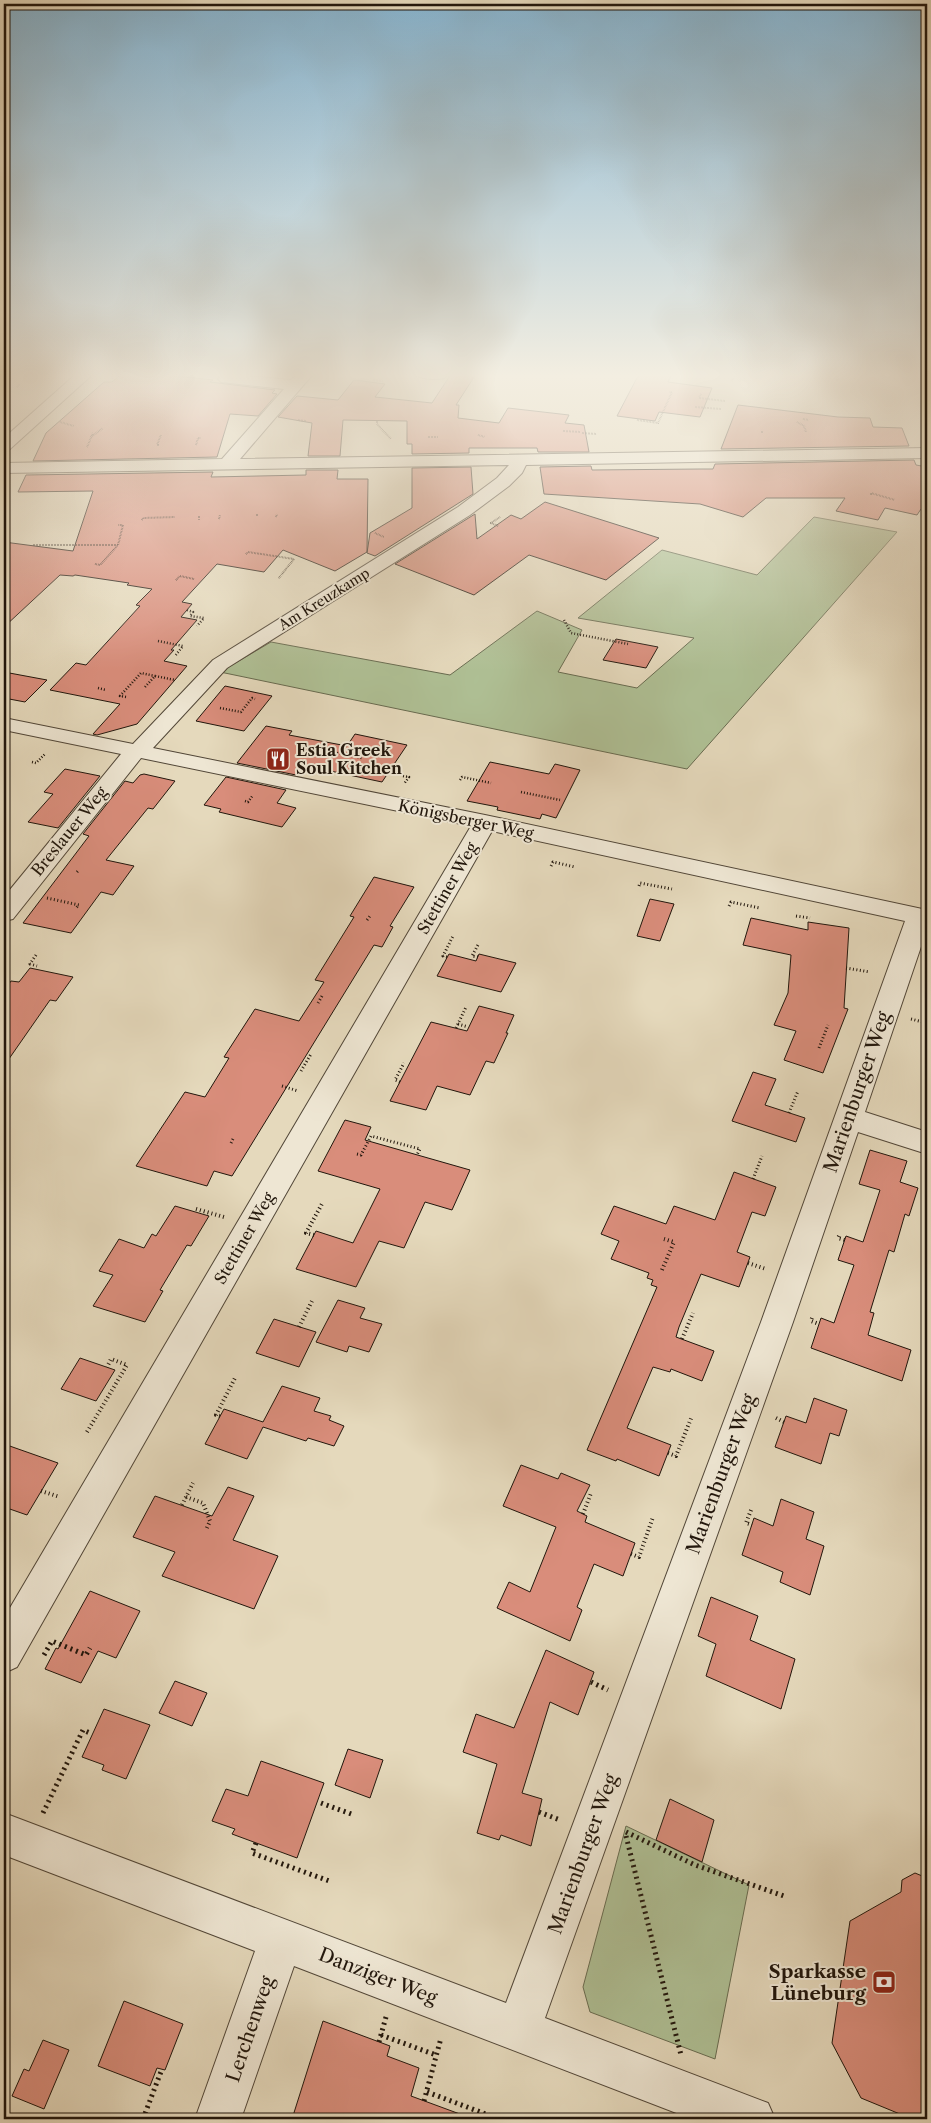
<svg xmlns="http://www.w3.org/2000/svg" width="931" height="2123" viewBox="0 0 931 2123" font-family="'Libre Caslon Text',serif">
<rect width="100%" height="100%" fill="#e5d9bc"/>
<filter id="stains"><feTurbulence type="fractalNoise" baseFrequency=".004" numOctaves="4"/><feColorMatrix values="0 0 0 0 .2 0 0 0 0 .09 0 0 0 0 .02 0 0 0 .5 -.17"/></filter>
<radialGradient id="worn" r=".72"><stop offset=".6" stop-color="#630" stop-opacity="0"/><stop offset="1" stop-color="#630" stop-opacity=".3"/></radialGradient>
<path fill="#afc095" stroke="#686b50" d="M814,517L897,532L687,769L220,672L271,642L450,675L537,611L582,630L558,672L637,688L694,638L578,618L662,550L757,575Z
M626,1826L749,1885L715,2059L590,2012L583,1987Z"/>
<path fill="#d98d7b" stroke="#21160c" d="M121,374H158L213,380L210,382L275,390L272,393L277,394L258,416L230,414L217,457L33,461L46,433L104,382H112Z
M451,374H476L456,405H459L458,418L499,423L508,408L569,415L565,423L584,425L589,452H538L537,448H469V453L412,454V444H407V421L343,420L340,456H308L312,423L278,417L297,396L338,400L354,380L385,384L375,397L432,403Z
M639,374H672L668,382L712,388L700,417L659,412L655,421L617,416Z
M738,405L838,417L870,418L873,427L902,428L909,446L721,449Z
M914,460L916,465L927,467V511L921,509L917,515L885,508L878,520L836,511L845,498H766L743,517L700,504L544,494L540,467L591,466L592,470L700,469H713L715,464Z
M471,467L473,494L375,556L367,553L370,533L412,508V468Z
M306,470H338L337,479H368L367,552L335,571L283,550L264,572L217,564L182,602L192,604L181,617L197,620L171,650H174L164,661L187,666L137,724L97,735L93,734L120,704L50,690L76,663L86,665L140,606L136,605L152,589L127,585L129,583L75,575L73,576L60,575L4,627V542L73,551L93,491L18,492L26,475L213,472L211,477L306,475Z
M545,502L659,538L606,580L529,555L474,595L395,564L475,514L477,539L511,515L521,519Z
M616,639L658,647L646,668L603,660Z
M4,672L47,680L25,702L4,698Z
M225,686L272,696L244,731L196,721Z
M266,726L292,731L289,735L347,746L355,734L407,745L382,782L302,765L296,775L237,763Z
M490,762L549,774L555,764L580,770L556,818L542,814L540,819L497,810L498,807L467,801Z
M65,769L100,776L58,828L28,822L53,794L44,792Z
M144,774L175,781L153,809L148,808L106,860L134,866L113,895L101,892L71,933L23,923L89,836L83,834L125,781L133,783L140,775Z
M226,777L286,790L277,803L296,808L282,827L219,812L221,809L204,805Z
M374,877L414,887L390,926L393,927L382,947L374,945L232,1176L214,1171L207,1186L136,1166L185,1092L205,1097L229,1058L224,1057L255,1009L299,1021L324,982L315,980L354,917L350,916Z
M650,899L674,904L660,941L637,936Z
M751,918L808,930V922L849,928L844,1008L848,1009L823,1073L784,1060L796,1031L774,1025L788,993L791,955L743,945Z
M449,954L476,961L479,954L516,963L501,992L437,976Z
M30,968L73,977L56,1001L50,1000L4,1066V991L11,981L19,982Z
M479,1006L514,1015L506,1033H508L494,1063L486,1061L470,1095L437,1086L426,1110L390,1101L431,1022L467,1031Z
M753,1072L776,1079L765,1105L805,1118L796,1142L732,1121Z
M345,1120L371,1127L365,1140L470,1170L452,1210L425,1202L404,1248L379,1241L356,1287L296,1269L316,1231L353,1243L380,1189L318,1171Z
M870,1150L907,1161L900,1182L918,1188L909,1216L905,1214L894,1252L889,1250L870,1312L874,1313L868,1335L911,1350L902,1381L811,1348L821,1318L834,1323L854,1265L838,1260L846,1236L863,1242L880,1190L859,1184Z
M734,1172L776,1187L765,1216L752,1212L737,1252L750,1257L739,1287L701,1274L679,1327L676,1337L714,1351L702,1381L671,1369L670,1372L653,1367L627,1428L671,1445L659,1476L617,1459L616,1461L587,1450L657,1287L651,1285L653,1280L647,1278L649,1273L611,1259L619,1241L601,1234L614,1206L666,1224L674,1206L715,1220Z
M175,1206L209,1216L191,1246L187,1245L160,1290L163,1291L145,1322L93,1306L113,1275L99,1271L119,1239L144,1248L152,1234L156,1236Z
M338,1300L365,1308L360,1318L382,1324L369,1352L349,1346L347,1352L316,1342Z
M274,1319L316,1332L299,1367L256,1353Z
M80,1358L115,1370L96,1401L61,1389Z
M282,1386L320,1398L314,1411L331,1416L329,1420L344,1426L334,1446L308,1438L306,1441L263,1427L247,1459L205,1444L224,1409L263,1422Z
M814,1398L847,1410L839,1436L830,1433L821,1464L775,1447L786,1416L806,1423Z
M4,1444L58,1463L27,1515L4,1507Z
M521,1465L558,1479L561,1473L590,1485L577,1511L587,1516L585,1522L635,1543L623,1576L594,1564L577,1607L582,1610L570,1641L497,1608L509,1582L530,1592L556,1527L503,1506Z
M228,1487L254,1496L233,1540L278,1556L254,1609L162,1576L175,1552L133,1537L155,1496L212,1516Z
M781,1499L814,1512L806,1539L824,1546L810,1595L780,1582L783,1572L742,1555L754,1518L773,1526Z
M90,1591L140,1611L116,1658L98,1651L81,1683L45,1669L56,1648L58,1649Z
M711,1597L758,1616L750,1640L795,1659L781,1709L706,1676L716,1644L698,1636Z
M546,1650L594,1672L578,1715L550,1702L522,1793L542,1799L531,1846L501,1835L499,1840L477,1833L497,1764L463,1752L476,1714L514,1728Z
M175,1681L207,1693L192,1726L159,1713Z
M104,1709L150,1725L126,1779L102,1770L104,1765L82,1757Z
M348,1749L383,1760L370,1798L335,1785Z
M261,1761L324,1783L297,1858L232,1834L235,1829L212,1821L226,1789L248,1796Z
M670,1799L714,1820L702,1862L656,1840Z
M915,1873L927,1878V2119H912L861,2098L832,2043L850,1921L901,1892L902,1880Z
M124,2001L183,2024L165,2070L157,2068L150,2086L98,2066Z
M323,2021L390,2046L387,2056L419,2068L411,2096L468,2117L467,2119H292Z
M43,2040L69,2050L44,2109L12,2096L24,2069L29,2071Z"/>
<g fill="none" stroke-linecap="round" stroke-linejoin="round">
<g stroke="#524738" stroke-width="2">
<path id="minor" d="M76,374H93L10,449L4,451V438Z
M226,374L291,380L297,374H313L240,459L927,448V458L526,465L522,473L509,486L470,515L227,668L153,748L485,815L927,910V929L865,1112L927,1132V1154L858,1132L793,1322L545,2018L768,2103L775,2119H692L294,1966L241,2119H195L255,1951L4,1855V1813L506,2003L761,1322L905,921L492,831L17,1667L4,1673V1618L471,826L141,758L13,919L4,921V897L121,754L4,730V718L133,744L213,660L458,507L497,478L509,465L4,473V463L222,459L284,389L221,382L218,379L221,376Z
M416,374H446L447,375L444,378C436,380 427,379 419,377Z"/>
</g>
<path stroke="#21160c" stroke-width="2" stroke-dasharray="0.5 1" stroke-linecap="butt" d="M46,374H49
M613,375H620
M373,380L383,381
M732,381L735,374
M837,381L838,376
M17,387L20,384
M701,394L699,398L725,401
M695,407L721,409
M803,419L809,420
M298,420L306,421
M637,420L658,423L672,392H669
M377,421V424L391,439
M60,422L74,426
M797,422L804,426L806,432
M563,431L581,432
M761,432H764
M582,433L597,434
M478,435L485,437
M91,437L103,428
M428,437H438
M159,445H157L161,435
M196,445L198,438H201
M87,447L93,433
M871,495V493L895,500
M257,514V517
M199,516V520
M276,517L277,514
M219,519L220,515
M142,520L143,518L175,517
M498,526L491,523L500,517
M375,533L384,537
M33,545H118L123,525H118
M246,554L248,552L294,559L278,579
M95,564L100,565L117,546
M176,580L180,576L194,579"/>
<path stroke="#21160c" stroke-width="2.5" stroke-dasharray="1 2" stroke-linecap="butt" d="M187,610L193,612L190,616L204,618L197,626
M564,620L571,633L628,644
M158,641L183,646L175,656
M145,687L155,676L175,680
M98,688L106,690
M126,697L120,696L141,673L155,676
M220,708L241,712L252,698L255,699
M337,753L362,758
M32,762L36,763L45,754
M403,776L409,777L404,784
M460,780L462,777L491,783
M521,792L560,800
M245,801L248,802L253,795"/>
<path stroke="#21160c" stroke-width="3" stroke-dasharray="1 2.5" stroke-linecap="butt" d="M551,866L553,862L575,867
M77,872L79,870
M639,886L640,883L672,889
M47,898L79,905L76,908
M729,906L731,902L760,908
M796,916L810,918
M367,920L370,916
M36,955L30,964L37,966
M447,957L443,956L453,936
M478,957L472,956L479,943
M846,968L870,972
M318,1003L322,996
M911,1019L927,1023
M458,1024L468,1027
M456,1028L466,1007
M819,1048L828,1025
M301,1071L311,1054
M400,1082L395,1080L404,1063
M282,1086L298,1091
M789,1113L798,1091
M231,1143L234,1137
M357,1154L361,1155L371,1136L420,1149L417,1155
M753,1179L762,1156"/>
<path stroke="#21160c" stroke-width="4" stroke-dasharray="1 3" stroke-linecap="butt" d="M196,1209L224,1217
M314,1235L306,1233L323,1202
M839,1236L838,1238L845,1240
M748,1263L766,1269
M662,1270L674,1242L664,1239
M812,1318L811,1321L819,1324
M299,1327L313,1299
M682,1339L693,1313
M220,1416L216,1415L235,1378
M776,1418L784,1422
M87,1432L127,1365L111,1359L107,1367
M668,1453L676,1456L692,1416
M41,1491L60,1497
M186,1497L203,1503L210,1521L206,1530
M182,1505L193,1483
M751,1510L746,1523L752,1525
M583,1514L591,1493
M631,1554L639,1557L653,1517"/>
<path stroke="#21160c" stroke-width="5" stroke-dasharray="2 4" stroke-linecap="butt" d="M44,1655L52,1641L86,1655L90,1648
M591,1682L608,1690
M321,1803L354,1815
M539,1812L560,1820
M43,1813L83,1730L92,1734
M626,1832L695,1865L784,1896
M626,1836L681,2055
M256,1843L252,1853L332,1882
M381,2035L436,2055
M379,2042L386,2017
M427,2092L499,2119
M424,2101L441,2038
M143,2119L162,2069"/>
<use href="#minor" fill="#eee6d3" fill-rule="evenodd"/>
</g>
<linearGradient id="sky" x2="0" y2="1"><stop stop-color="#87b6d3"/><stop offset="0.56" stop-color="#f3eee1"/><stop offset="1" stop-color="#f3eee1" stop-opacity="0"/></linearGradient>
<rect width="931" height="671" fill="url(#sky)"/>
<defs>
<g id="restaurant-square" transform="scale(1.25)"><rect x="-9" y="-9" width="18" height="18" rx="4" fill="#8f2418" stroke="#eee6d3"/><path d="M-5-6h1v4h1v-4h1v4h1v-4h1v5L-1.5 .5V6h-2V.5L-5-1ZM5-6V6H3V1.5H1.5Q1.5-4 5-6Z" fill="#fff"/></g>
<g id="bank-square" transform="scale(1.25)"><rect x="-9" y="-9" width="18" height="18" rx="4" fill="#8f2418" stroke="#eee6d3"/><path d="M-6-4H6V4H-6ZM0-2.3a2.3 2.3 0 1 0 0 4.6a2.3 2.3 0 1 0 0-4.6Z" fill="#fff"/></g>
</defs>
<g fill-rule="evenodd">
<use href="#restaurant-square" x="278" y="759"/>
<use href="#bank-square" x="884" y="1982"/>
</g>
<g text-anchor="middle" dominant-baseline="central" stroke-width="4" stroke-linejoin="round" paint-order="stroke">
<g font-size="14" fill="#21160c" stroke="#eee6d3">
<text transform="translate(324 599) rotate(-32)">Am Kreuzkamp</text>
</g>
<g font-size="16" font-weight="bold" fill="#21160c" stroke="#eee6d3" text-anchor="start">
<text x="296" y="750">Estia Greek<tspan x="296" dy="18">Soul Kitchen</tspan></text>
</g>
<g font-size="16" fill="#21160c" stroke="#eee6d3">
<text transform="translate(466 819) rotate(12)">Königsberger Weg</text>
<text transform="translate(69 831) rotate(-51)">Breslauer Weg</text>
<text transform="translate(447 888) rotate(-60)">Stettiner Weg</text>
<text transform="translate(244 1238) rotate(-60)">Stettiner Weg</text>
</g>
<g font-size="19" fill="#21160c" stroke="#eee6d3">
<text transform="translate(857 1092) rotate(-71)">Marienburger Weg</text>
<text transform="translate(721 1474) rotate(-70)">Marienburger Weg</text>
<text transform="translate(583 1854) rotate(-70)">Marienburger Weg</text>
<text transform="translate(378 1976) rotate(21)">Danziger Weg</text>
<text transform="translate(250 2029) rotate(-71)">Lerchenweg</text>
</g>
<g font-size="19" font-weight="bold" fill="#21160c" stroke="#eee6d3" text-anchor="end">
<text x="866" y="1971">Sparkasse<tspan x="866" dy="22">Lüneburg</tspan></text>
</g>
</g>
<rect width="931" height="2123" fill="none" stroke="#e5d9bc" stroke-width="20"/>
<rect x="5" y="5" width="921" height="2113" fill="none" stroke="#21160c" stroke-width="2.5"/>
<rect x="10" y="10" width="911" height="2103" fill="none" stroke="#21160c"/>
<rect width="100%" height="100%" filter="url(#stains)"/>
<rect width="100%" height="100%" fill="url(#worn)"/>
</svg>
